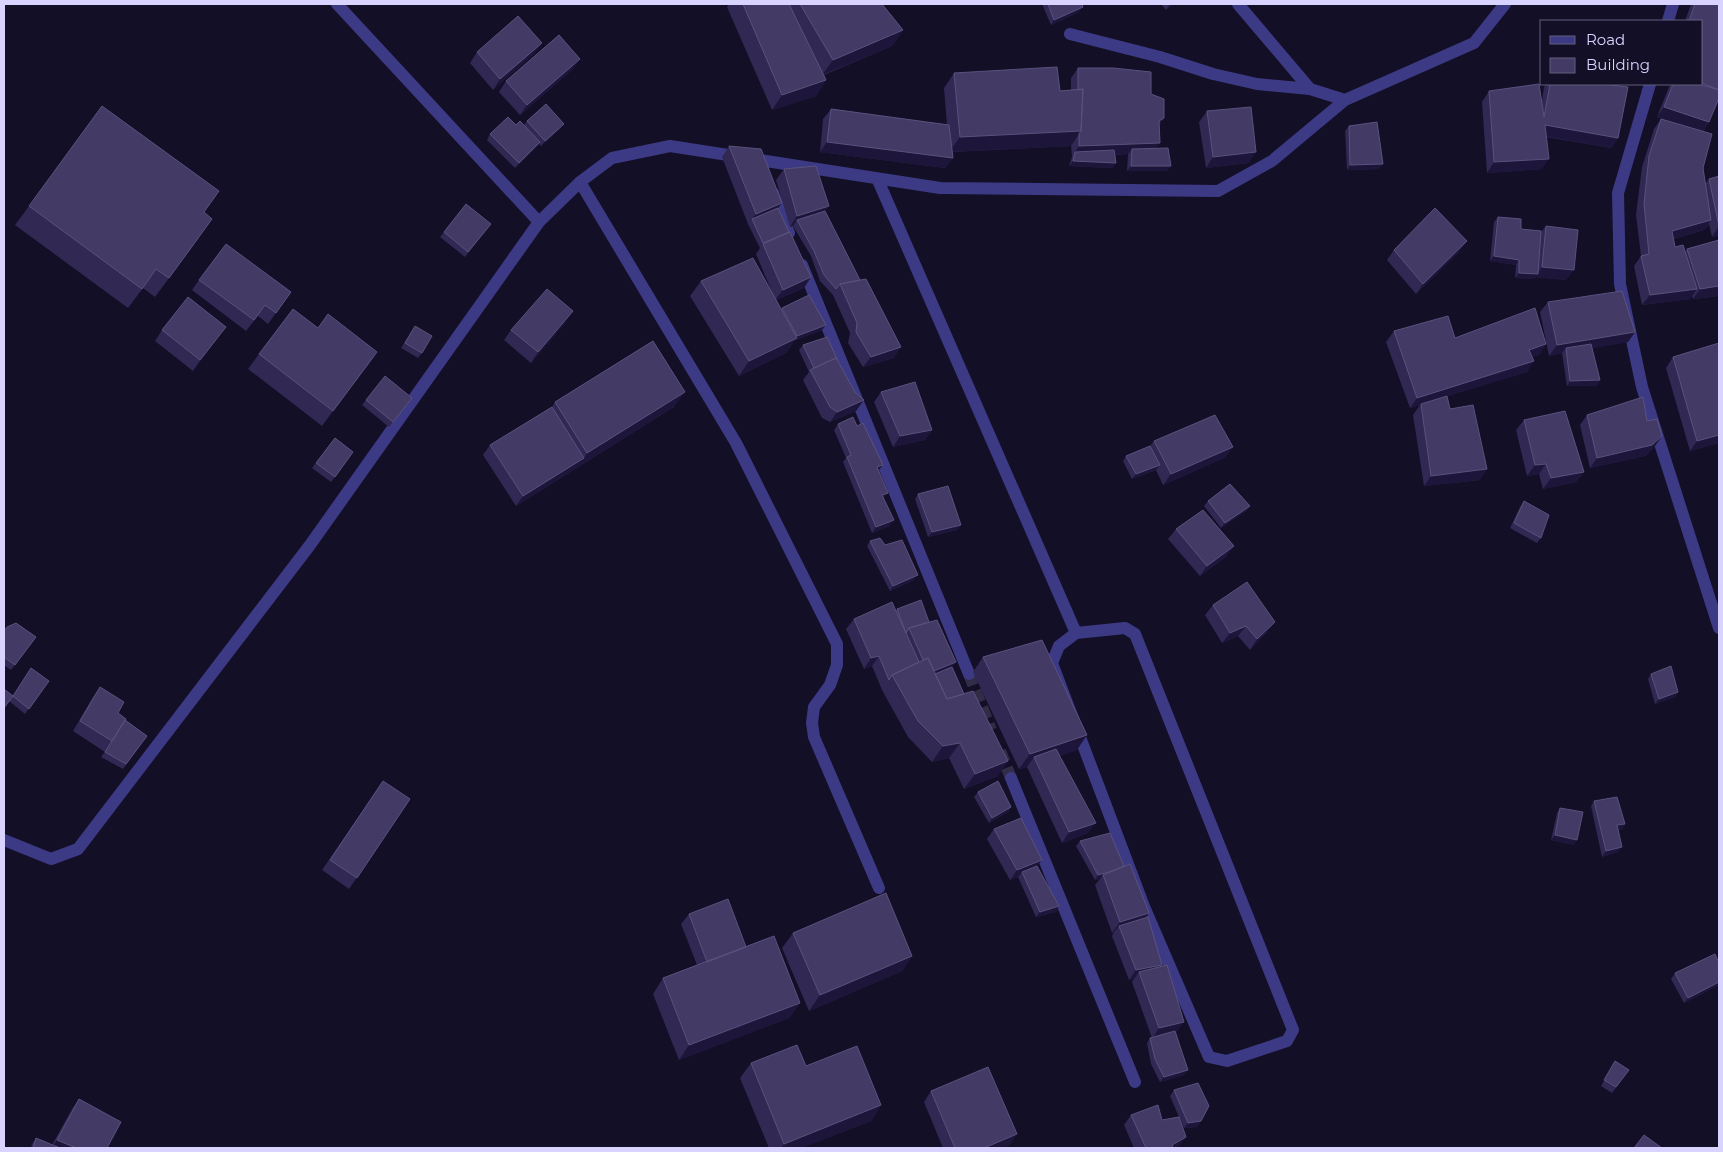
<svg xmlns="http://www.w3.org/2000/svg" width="1723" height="1152" viewBox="0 0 1723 1152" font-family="Montserrat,sans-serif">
<rect width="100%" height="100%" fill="#130f26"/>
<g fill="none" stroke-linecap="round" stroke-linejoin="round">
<path stroke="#312d47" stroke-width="12" stroke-dasharray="12 6" stroke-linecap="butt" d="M969,674L991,730
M1000,751L1011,778"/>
<path stroke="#3d3a85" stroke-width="12" d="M337,4L539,222
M1238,4L1310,89L1345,100
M1668,21L1673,4
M1070,34L1160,57L1213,74L1257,84L1310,89
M1650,84L1618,193L1620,284L1642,387L1719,628
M877,178L1076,633
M580,182L736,443L837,644V665L830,685L814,707L812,723L814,737L879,888
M773,193L789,233
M802,265L969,674
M1125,628L1135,634L1293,1030L1287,1041L1227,1061L1209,1057L1145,909L1052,663L1059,646L1076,633Z
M1011,778L1135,1082
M4,840L51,859L78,849L310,545L539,222L580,182L612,158L670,146L940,188L1218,191L1272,161L1345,100L1474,43L1505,4"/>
</g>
<path fill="#312854" d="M729,4H882L903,30L892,46L824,75L826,80L816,96L772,110L727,7Z
M1042,4H1082L1079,12L1051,25Z
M1161,4H1173L1166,10Z
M1691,4H1719L1717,103L1709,122L1703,132V168L1705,184L1709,179L1719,176V235L1712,237L1709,224L1704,230L1673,239L1675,247L1685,252L1687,249L1719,240V296L1693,299L1692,296L1690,299L1642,305L1634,266L1641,256L1636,215L1642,167L1654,129L1661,119L1670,122L1657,117L1669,87L1671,84H1702V21H1685Z
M477,52L535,53L493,90L470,63Z
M1078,68L1151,94L1164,118L1159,126L1156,148L1167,171H1127L1128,154L1115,155L1116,163L1112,168L1069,166L1072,157L1071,145V146L952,152L953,158L945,168L820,152L823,119L831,109L947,125L944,88L954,73L1060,91L1071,90V78Z
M573,69L520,115L499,92L506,81Z
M1547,84H1603L1618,138L1611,148L1546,137L1542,169L1487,173L1482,102L1489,91L1542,101L1544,87Z
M1207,111L1249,163L1206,168L1199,122Z
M527,121L560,129L541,146L539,144L515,168L487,140L490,134L516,125H524Z
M1349,126L1379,169L1347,170L1345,131Z
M729,146L782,203L778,208L804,288L776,300L781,310L782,308L822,330L794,341L786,353L739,376L690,296L701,281L772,292L756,254L760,248L748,224L722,157Z
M784,169L825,211L894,358L863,367L848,343L850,333L833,295L820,281L811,256L793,226L790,227L776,180Z
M29,206L204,213L199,238L155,297L143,288L128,308L15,225Z
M1498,217L1521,229L1541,232L1546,226L1566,280L1536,277L1534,279L1515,278L1516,265L1490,261L1494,222Z
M487,229L465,257L440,237L444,232Z
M1394,250L1459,252L1416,294L1387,260Z
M199,280L291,292L268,324L258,316L246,331L192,290Z
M1548,302L1635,332L1628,342L1592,348L1600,380L1596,386H1567L1562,353L1549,356L1540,312Z
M566,322L531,363L504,340L511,330Z
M415,326L422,353L418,358L401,348Z
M318,328L377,352L322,426L248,369L259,354Z
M162,330L218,337L193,371L155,341Z
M1394,331L1455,338L1546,344L1539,355L1532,357L1527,372L1447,396L1450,409L1480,480L1424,486L1413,415L1420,405L1410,408L1386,342Z
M1719,343V443L1690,451L1666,368L1673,357Z
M803,345L838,361L856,411L830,422L822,418L803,380L809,372L799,350Z
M881,392L932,430L925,440L893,447L874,402Z
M366,400L408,403L389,427L362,405Z
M555,402L674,407L516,506L483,455L490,445L552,407Z
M1587,415L1662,436L1655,446L1645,456L1590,468L1580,425Z
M1524,420L1584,472L1576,482L1543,489L1539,474L1527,476L1516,430Z
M838,424L857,426L883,465L878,470L888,493L883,498L890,526L872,533L843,462L846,458L834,430Z
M335,438L353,452L331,482L312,468Z
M1154,441L1226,457L1163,485L1156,470L1132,479L1123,461L1126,456L1150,446Z
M918,494L961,525L957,530L928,537L915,499Z
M1208,501L1250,506L1246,511L1221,528L1204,506Z
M1524,501L1541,538L1537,543L1510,528L1520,507Z
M1176,529L1227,556L1200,576L1168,539Z
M870,541L914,580L890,591L867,546Z
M1213,605L1267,632L1250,650L1238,636L1222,643L1205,615Z
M897,609L929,622L952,667L964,694L1008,761L998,776L964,789L949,758L932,762L908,737L882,690L872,666L864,669L846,629L854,619L896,611Z
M4,631L36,637L11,670L4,665Z
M983,657L1077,750L1059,756L1088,833L1062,843L1027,767L1019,769L973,672Z
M1651,674L1678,692L1675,697L1655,704L1648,679Z
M49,681L25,714L9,701L13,696Z
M100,687L118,713L125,720L147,736L123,769L101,757L109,746L105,752L73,731L93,697Z
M383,781L410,799L349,889L322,870Z
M978,792L1011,807L1008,812L989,823L974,797Z
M1594,801L1622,830H1618V852L1602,857L1591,806Z
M1560,808L1574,845L1551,840L1557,813Z
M994,829L1037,866L1059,906L1056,912L1036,917L1018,877L1010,880L987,839Z
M1080,841L1146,918L1162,965L1160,966L1177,1032L1175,1033L1184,1075L1160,1082L1151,1064L1147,1043L1150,1038H1152L1132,982L1134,979L1129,980L1112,936L1114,932L1112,933L1095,885L1100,879L1095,880L1076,846Z
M689,914L746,947L800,1003L789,1018L679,1060L653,994L663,978L697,965L681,924Z
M793,933L912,956L902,971L809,1011L782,948Z
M1719,963V985L1684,1003L1671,979L1675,973Z
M1615,1061L1629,1070L1612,1093L1601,1086Z
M751,1063L806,1066L881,1105L871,1121L801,1148H769L740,1078Z
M1174,1090L1201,1121L1197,1127L1184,1128L1180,1118L1178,1148H1134L1124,1125L1131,1115L1162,1120L1179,1117L1170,1096Z
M931,1091L1010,1145L1002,1148H943L924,1102Z
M79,1099L107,1148H31L32,1144L36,1138L52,1145L72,1109Z"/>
<path fill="#1d163a" d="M1170,4H1173L1166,10Z
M1083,7L1079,12L1051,25L1054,20Z
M903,30L892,46L822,75L833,60Z
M542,43L535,53L493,90L500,79Z
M580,59L573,69L520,115L527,105Z
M826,80L816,96L772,110L782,95Z
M1664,107L1709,122L1702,133L1657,117Z
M1164,118L1157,129L1159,121Z
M564,124L560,129L541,146L545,141Z
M1545,125L1618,138L1611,148L1538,135Z
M1081,131L1071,146L949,152L960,137Z
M540,142L536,147L515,168L519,163Z
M827,142L953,158L945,168L820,152Z
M1160,143L1152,153L1132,149L1128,154L1074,157L1075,152L1079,146Z
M1256,152L1249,163L1206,168L1213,157Z
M1549,159L1542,169L1487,173L1494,162Z
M1073,161L1116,163L1112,168L1069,166Z
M1383,164L1379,169L1347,170L1350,165Z
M1131,166H1171L1167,171H1127Z
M782,203L774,213L752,219L756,214Z
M829,206L821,216L797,220L793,226L790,227L797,216Z
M212,219L199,238L155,297L169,278Z
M1711,220L1704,230L1664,241L1672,231Z
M1719,226V235L1712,237Z
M1467,241L1459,252L1416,294L1423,284Z
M1494,256L1519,260L1516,265L1490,261Z
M1542,267L1574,270L1566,280L1536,277L1534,279L1515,278L1519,273L1537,274Z
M811,277L804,288L775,300L783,290Z
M1719,286V296L1693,299L1700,289Z
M1697,289L1690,299L1642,305L1650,295Z
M573,311L566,322L531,363L538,352Z
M826,325L822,330L794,341L786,353L739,376L749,361L795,338L797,336Z
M226,327L218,337L193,371L200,360Z
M1635,332L1628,342L1567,353L1566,348L1562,353L1549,356L1557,345Z
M1546,344L1539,355L1522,360L1529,350Z
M901,347L894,358L863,367L871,357Z
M377,352L367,367L322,426L333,411Z
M1534,361L1527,372L1410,408L1417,398Z
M1600,380L1596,386H1567L1570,381Z
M685,392L674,407L516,506L523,496L584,458L587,453Z
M864,400L856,411L830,422L837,412Z
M932,430L925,440L893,447L900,436Z
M1719,435V443L1690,451L1697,441Z
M1662,436L1655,446L1645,456L1590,468L1597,458Z
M1233,447L1226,457L1163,485L1171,474Z
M1546,464L1539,474L1527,476L1535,465Z
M883,465L879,470L873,472L877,467Z
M1160,465L1156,470L1132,479L1136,474Z
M1487,469L1480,480L1424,486L1431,476Z
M1584,472L1576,482L1543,489L1551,478Z
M888,493L884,498L878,500L882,495Z
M1250,506L1246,511L1221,528L1225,523Z
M894,520L890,526L872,533L876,527Z
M961,525L957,530L928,537L932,532Z
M1234,546L1227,556L1200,576L1207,566Z
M918,575L914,580L890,591L893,586Z
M1275,622L1267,632L1250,650L1257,639Z
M1246,626L1238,636L1222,643L1230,633Z
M879,656L872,666L864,669L871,658Z
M956,662L948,673L925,678L929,672Z
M1678,692L1675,697L1655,704L1659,699Z
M1087,735L1077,750L1037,763L1034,757L1027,767L1019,769L1030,754Z
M960,743L949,758L932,762L943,746Z
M1008,761L998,776L964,789L975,774Z
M1011,807L1008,812L989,823L992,818Z
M1096,823L1088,833L1062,843L1069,832Z
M1625,824L1622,830H1614L1617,825Z
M1555,835L1577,840L1574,845L1551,840Z
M1622,847L1618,852L1602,857L1606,851Z
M1042,860L1034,870L1022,872L1018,877L1010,880L1017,870Z
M1125,868L1103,875L1100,879L1095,880L1098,875Z
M1059,906L1056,912L1036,917L1040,912Z
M1149,913L1142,924L1119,926L1114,932L1112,933L1120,922Z
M912,956L902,971L809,1011L820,995Z
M1162,965L1154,975L1139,972L1134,979L1129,980L1136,970Z
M1719,982V985L1684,1003L1688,998Z
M800,1003L789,1018L679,1060L689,1045Z
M1184,1022L1177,1032L1152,1039L1159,1028Z
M1188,1070L1184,1075L1160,1082L1164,1077Z
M881,1105L871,1121L801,1148H781L784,1144Z
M1201,1121L1197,1127L1184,1128L1188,1123Z
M1017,1134L1010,1145L1002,1148H984Z
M1186,1137L1178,1148H1170L1172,1145Z
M57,1140L76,1148H51Z"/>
<path fill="#433a66" stroke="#5a527e" d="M743,4H789L826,80L782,95Z
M800,4H882L903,30L833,60Z
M1048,4H1082L1083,7L1054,20Z
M1695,4H1719V98L1709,122L1664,107L1673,84H1699L1719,90L1702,83V21H1689Z
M518,16L542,43L500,79L477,52Z
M559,35L580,59L527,105L506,81Z
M1057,67L1060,91L1083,89L1081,131L960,137L954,73Z
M1078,68H1113L1151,72V94L1164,99V118L1159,121L1160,143L1079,146V134L1081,131L1083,89L1078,90Z
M1539,84L1544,117L1550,84H1603L1628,87L1618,138L1545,125L1549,159L1494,162L1489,91Z
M546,104L564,124L545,141L527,121Z
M102,106L219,191L204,212L212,219L169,278L156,269L142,289L29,206Z
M1251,107L1256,152L1213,157L1207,111Z
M831,109L949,125L953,158L827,142Z
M508,117L516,125L520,121L540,142L519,163L490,134Z
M1661,119L1712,134L1703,168L1711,220L1672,231L1675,247L1683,245L1697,289L1650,295L1641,256L1649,254L1644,204L1649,156Z
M1377,122L1383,164L1350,165L1349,126Z
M729,146L761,149L782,203L756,214Z
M1168,148L1171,166H1131L1132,149Z
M1114,150L1116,163L1073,161L1075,152Z
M816,166L829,206L797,216L784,169Z
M1719,176V226L1709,179Z
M466,204L491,224L468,252L444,232Z
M778,208L789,232L763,243L752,219Z
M1435,208L1467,241L1423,284L1394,250Z
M825,211L860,280L840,284L836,289L824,275L814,251L797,220Z
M1498,217L1521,219V229L1541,231L1538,274L1519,273V260L1494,256Z
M1546,226L1578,230L1574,270L1542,267Z
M790,232L811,277L783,290L763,244Z
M1719,240V286L1700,289L1687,249Z
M226,244L291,292L276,313L265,305L254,320L199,280Z
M753,258L797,338L749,361L701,281Z
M866,279L901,347L871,357L856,332L857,323L840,284Z
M547,289L573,311L538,352L511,330Z
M1622,291L1635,332L1557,345L1548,302Z
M809,295L826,325L797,336L782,308Z
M188,297L226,327L200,360L162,330Z
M1535,308L1546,344L1529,350L1534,361L1417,398L1394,331L1448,316L1455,338Z
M293,309L318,328L328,314L377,352L333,411L259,354Z
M415,326L432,336L422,353L405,343Z
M827,337L838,361L836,358L814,368L803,345Z
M653,341L685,392L587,453L555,402Z
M1719,343V435L1697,441L1673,357Z
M1591,344L1600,380L1570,381L1566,348Z
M836,358L855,392L864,400L837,412L830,407L810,370Z
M385,376L412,398L393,422L366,400Z
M915,382L932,430L900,436L881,392Z
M1447,396L1450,409L1473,405L1487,469L1431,476L1421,404Z
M1643,397L1647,421L1657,419L1662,436L1652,445L1597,458L1587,415Z
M552,407L584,458L523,496L490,445Z
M1565,411L1584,472L1551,478L1546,464L1535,465L1524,420Z
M1215,415L1233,447L1171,474L1154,441Z
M853,417L857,426L863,423L883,465L877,467L888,493L882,495L894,520L876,527L847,457L851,455L838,424Z
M335,438L353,452L335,477L316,463Z
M1150,446L1160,465L1136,474L1126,456Z
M1230,484L1250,506L1225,523L1208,501Z
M948,486L961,525L932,532L918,494Z
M1524,501L1549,515L1541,538L1514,523Z
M1203,510L1234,546L1207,566L1176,529Z
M880,538L885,545L902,540L918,575L893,586L870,541Z
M1247,582L1275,622L1257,639L1246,626L1230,633L1213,605Z
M921,600L929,622L909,628L906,633L897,609Z
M892,602L919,662L892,675L889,680L879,656L871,658L854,619Z
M937,620L956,662L934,671L928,658L923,660L909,628Z
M16,623L36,637L15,665L4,657V631L7,627Z
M1042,640L1087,735L1030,754L983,657Z
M928,658L947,699L973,691L1008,761L975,774L960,743L943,746L918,721L892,675Z
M1671,666L1678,692L1659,699L1651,674Z
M952,667L964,694L947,699L935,674Z
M31,668L49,681L29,709L13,696Z
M100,687L124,702L118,713L126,719L112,741L80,721Z
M4,689L13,696L4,708Z
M125,720L147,736L126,764L105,752Z
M1056,749L1096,823L1069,832L1034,757Z
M383,781L410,799L357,878L330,860Z
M998,781L1011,807L992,818L978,792Z
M1617,797L1625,824L1617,825L1622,847L1606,851L1594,801Z
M1560,808L1583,812L1577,840L1555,835Z
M1021,818L1042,860L1017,870L994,829Z
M1110,833L1124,866L1109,872L1098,875L1080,841Z
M1130,864L1149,913L1120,922L1103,875Z
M1037,866L1059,906L1040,912L1022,872Z
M886,893L912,956L820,995L793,933Z
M728,899L746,947L707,962L689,914Z
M1148,917L1162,965L1136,970L1119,926Z
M774,936L800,1003L689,1045L663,978Z
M1715,954L1719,963V982L1688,998L1675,973Z
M1167,965L1184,1022L1159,1028L1139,972Z
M1175,1031L1188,1070L1164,1077L1155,1059L1150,1038Z
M797,1045L806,1066L857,1046L881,1105L784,1144L751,1063Z
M1615,1061L1629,1070L1616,1087L1604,1080Z
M988,1067L1017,1134L984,1148H955L931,1091Z
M1198,1083L1209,1106L1201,1121L1188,1123L1174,1090Z
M79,1099L121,1122L107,1148H76L57,1140Z
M1158,1105L1162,1120L1179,1117L1186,1137L1172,1145L1173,1148H1146L1131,1115Z
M1644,1135L1662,1148H1634Z
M36,1138L60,1148H33Z"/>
<rect width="1723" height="1152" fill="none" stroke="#d9d4ff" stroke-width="10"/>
<rect x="1540" y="20" width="162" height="65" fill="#130f26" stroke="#625e7d"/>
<rect x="1550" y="36" width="25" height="8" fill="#3d3a85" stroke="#625e7d"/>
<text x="1586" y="45" font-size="15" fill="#d9d4ff">Road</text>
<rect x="1550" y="58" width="25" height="15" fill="#433a66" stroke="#625e7d"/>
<text x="1586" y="70" font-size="15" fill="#d9d4ff">Building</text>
</svg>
